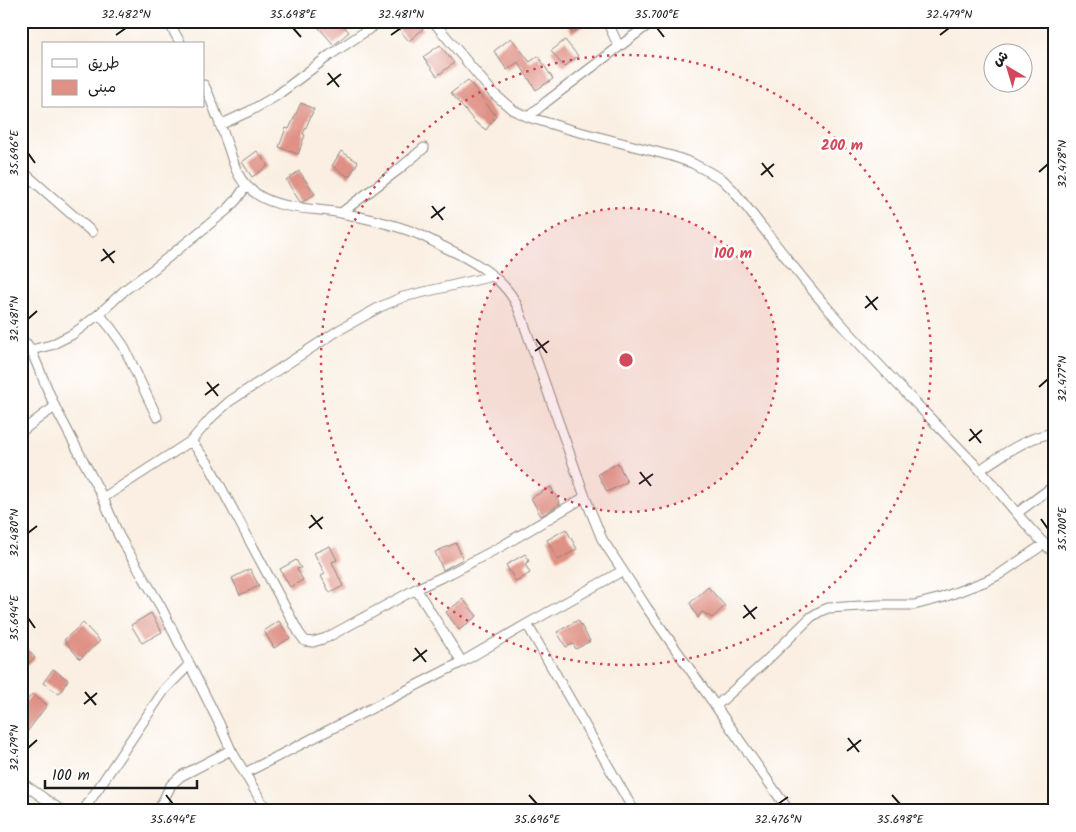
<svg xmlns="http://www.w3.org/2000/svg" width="1076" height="832" viewBox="0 0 1076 832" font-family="Kalam,'Playpen Sans Arabic',sans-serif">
<rect width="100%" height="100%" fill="#fff"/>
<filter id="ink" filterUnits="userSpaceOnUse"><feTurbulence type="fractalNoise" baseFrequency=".02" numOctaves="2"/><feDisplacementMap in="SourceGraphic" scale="10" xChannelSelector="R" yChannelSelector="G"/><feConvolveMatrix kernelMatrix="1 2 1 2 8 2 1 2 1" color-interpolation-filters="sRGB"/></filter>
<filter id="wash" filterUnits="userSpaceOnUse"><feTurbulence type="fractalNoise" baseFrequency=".0096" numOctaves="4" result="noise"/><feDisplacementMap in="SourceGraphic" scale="20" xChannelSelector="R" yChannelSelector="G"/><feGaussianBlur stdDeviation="1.12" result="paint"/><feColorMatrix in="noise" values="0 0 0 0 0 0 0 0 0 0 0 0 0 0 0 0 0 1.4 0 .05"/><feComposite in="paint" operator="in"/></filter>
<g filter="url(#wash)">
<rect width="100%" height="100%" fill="#faefe2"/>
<g id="blocks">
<path fill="#df9185" d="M313,21H339L349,32L334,45Z
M399,21H416L423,29L409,41L395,25Z
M566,21H591L572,33Z
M511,38L530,62L538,56L553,79L536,90L518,62L507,70L494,51Z
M565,40L578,56L564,67L551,51Z
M440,45L454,63L437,76L423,57Z
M468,80L496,116L486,130L475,122L451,93Z
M301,103L314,109L303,134L305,135L298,154L279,147L286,128L289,129Z
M257,151L268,166L252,177L242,162Z
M341,151L358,162L349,177L332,166Z
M299,171L315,194L303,202H300L286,180Z
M618,463L627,482L607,492L598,474Z
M551,487L560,504L541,516L531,498Z
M566,529L577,549L558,560L547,540Z
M456,543L463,559L443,570L435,552Z
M330,546L337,560L332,562L343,586L330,593L321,576L325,574L314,553Z
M525,554L529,561L525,564L530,573L516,582L506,565Z
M296,560L301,568L297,569L303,580L290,587L280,569Z
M250,569L259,586L240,595L232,578Z
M708,587L725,606L712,618L702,612L698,618L690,603Z
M463,599L477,616L459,630L446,612Z
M151,613L162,632L142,643L131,625Z
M578,620L590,641L576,649L573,644L566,647L557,632Z
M279,621L290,638L274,648L264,631Z
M83,623L100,641L80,659L64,640Z
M21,642L35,658L21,670Z
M53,669L68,680L59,694L43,683Z
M32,694L47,705L21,740V708Z"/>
</g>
</g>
<g filter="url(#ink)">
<use href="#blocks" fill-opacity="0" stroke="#8b867f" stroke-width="1"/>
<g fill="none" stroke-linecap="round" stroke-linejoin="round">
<g stroke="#8b867f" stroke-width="11">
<path id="minor" d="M168,21L181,44
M433,21L493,93L513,110L528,117L568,129L672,156L692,163L722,179L733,190C765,230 796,272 830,311C878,366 929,416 979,469C1005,497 1026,528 1055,554
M607,21L619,47
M204,85C214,105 221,127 229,149C233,161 237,177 247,186C271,211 310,207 341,213C366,218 394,224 418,234C427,238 436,243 446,248C468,258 492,271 508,291C513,297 516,303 519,310L585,497L602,539L647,608L789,811
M528,117L546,102L653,21
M220,125L250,111L276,96L330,55L381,21
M21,170L92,232
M341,213L398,170L424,148
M493,276L403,297L380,307L339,330L230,401L212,417L191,441L208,463L299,633L305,641L313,642L326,638L416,589L451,573L502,546L585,497
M99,314L110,327L123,345L157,417
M21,341L27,344L31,350L55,407L103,498L119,536L161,607L219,723L231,750L267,811
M31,350L51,345L73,334L99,314L126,289L155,268L228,209L237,199L246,186
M21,432L43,415L55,407
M980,470C997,458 1034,432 1055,434
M103,498L191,441
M1017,513L1055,485
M416,589L462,662
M527,624L622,571
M716,706L765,662L811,617L819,612L828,608L879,605H914L941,598L986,581L1000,574L1044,544
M245,773L462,662L527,624L634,811
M21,782L62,811
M83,811L165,689L189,665
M158,811L171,785L181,776L231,750"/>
</g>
<use href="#minor" stroke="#fff" stroke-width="9"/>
</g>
</g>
<path fill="none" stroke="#1c1c1c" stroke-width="2" d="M293,28L301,37M657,28L664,37M116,35L126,28M391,35L401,28M940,35L949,28M328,73L339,87M327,85L341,74M28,153L35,163M762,163L773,177M1039,172L1048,164M761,175L774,164M432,206L443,220M431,218L445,207M103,249L114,263M101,261L115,251M866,296L877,310M865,308L878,297M28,319L37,311M536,339L547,353M535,351L549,341M207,382L218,396M1039,387L1048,379M205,395L219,384M970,429L981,443M969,441L982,430M640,472L651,486M639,484L653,474M311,515L322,529M1041,519L1048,529M309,528L323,517M28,533L37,526M744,605L755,619M28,618L35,628M743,618L757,607M415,648L426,662M413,661L427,650M85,692L96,705M84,704L97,693M848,738L859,752M28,748L37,740M847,751L861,740M166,795L173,804M529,795L537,804M892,795L900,804M778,804L788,797"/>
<circle cx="626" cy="360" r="152" fill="#d1495b" fill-opacity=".12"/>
<g fill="none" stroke="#d1495b" stroke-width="2.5" stroke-dasharray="2.5 5">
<circle cx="626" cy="360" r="152"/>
<circle cx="626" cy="360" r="305"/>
</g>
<circle cx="626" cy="360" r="8" fill="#d1495b" stroke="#fff" stroke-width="2.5"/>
<g font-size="15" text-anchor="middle" font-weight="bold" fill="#d1495b" stroke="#fff" stroke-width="5" stroke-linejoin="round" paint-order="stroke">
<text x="842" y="150">200 m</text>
<text x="733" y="258">100 m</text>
</g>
<rect width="1076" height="832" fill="none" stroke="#fff" stroke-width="55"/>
<rect x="42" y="42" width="162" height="65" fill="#ffffff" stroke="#a4a4a4"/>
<rect x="52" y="59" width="25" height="8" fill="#ffffff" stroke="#a4a4a4"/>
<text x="88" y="68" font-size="15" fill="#1c1c1c">طريق</text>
<rect x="52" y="80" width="25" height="15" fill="#df9185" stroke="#a4a4a4"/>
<text x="88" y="92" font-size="15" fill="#1c1c1c">مبنى</text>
<g transform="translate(1008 68) rotate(322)"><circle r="24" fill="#ffffff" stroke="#a4a4a4"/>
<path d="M0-4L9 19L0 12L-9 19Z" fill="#d1495b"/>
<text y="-8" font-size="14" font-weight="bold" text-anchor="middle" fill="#1c1c1c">ش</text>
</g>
<path d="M45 780v8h152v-8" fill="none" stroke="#1c1c1c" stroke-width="2.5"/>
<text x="52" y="780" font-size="15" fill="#1c1c1c" stroke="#ffffff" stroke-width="4" paint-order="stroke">100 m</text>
<rect x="28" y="28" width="1020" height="776" fill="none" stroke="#1c1c1c" stroke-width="2"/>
<g font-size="12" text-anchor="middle" fill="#1c1c1c">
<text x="126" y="18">32.482°N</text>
<text x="293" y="18">35.698°E</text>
<text x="401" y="18">32.481°N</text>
<text x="657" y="18">35.700°E</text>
<text x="949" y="18">32.479°N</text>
<text transform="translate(14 153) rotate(-90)" y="4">35.696°E</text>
<text transform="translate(1062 164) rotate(-90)" y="4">32.478°N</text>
<text transform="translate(14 319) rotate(-90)" y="4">32.481°N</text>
<text transform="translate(1062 379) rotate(-90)" y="4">32.477°N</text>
<text transform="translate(1062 529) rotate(-90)" y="4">35.700°E</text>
<text transform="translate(14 533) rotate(-90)" y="4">32.480°N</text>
<text transform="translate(14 618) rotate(-90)" y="4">35.694°E</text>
<text transform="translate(14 748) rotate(-90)" y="4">32.479°N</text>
<text x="173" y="823">35.694°E</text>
<text x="537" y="823">35.696°E</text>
<text x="778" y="823">32.476°N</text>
<text x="900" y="823">35.698°E</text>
</g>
</svg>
